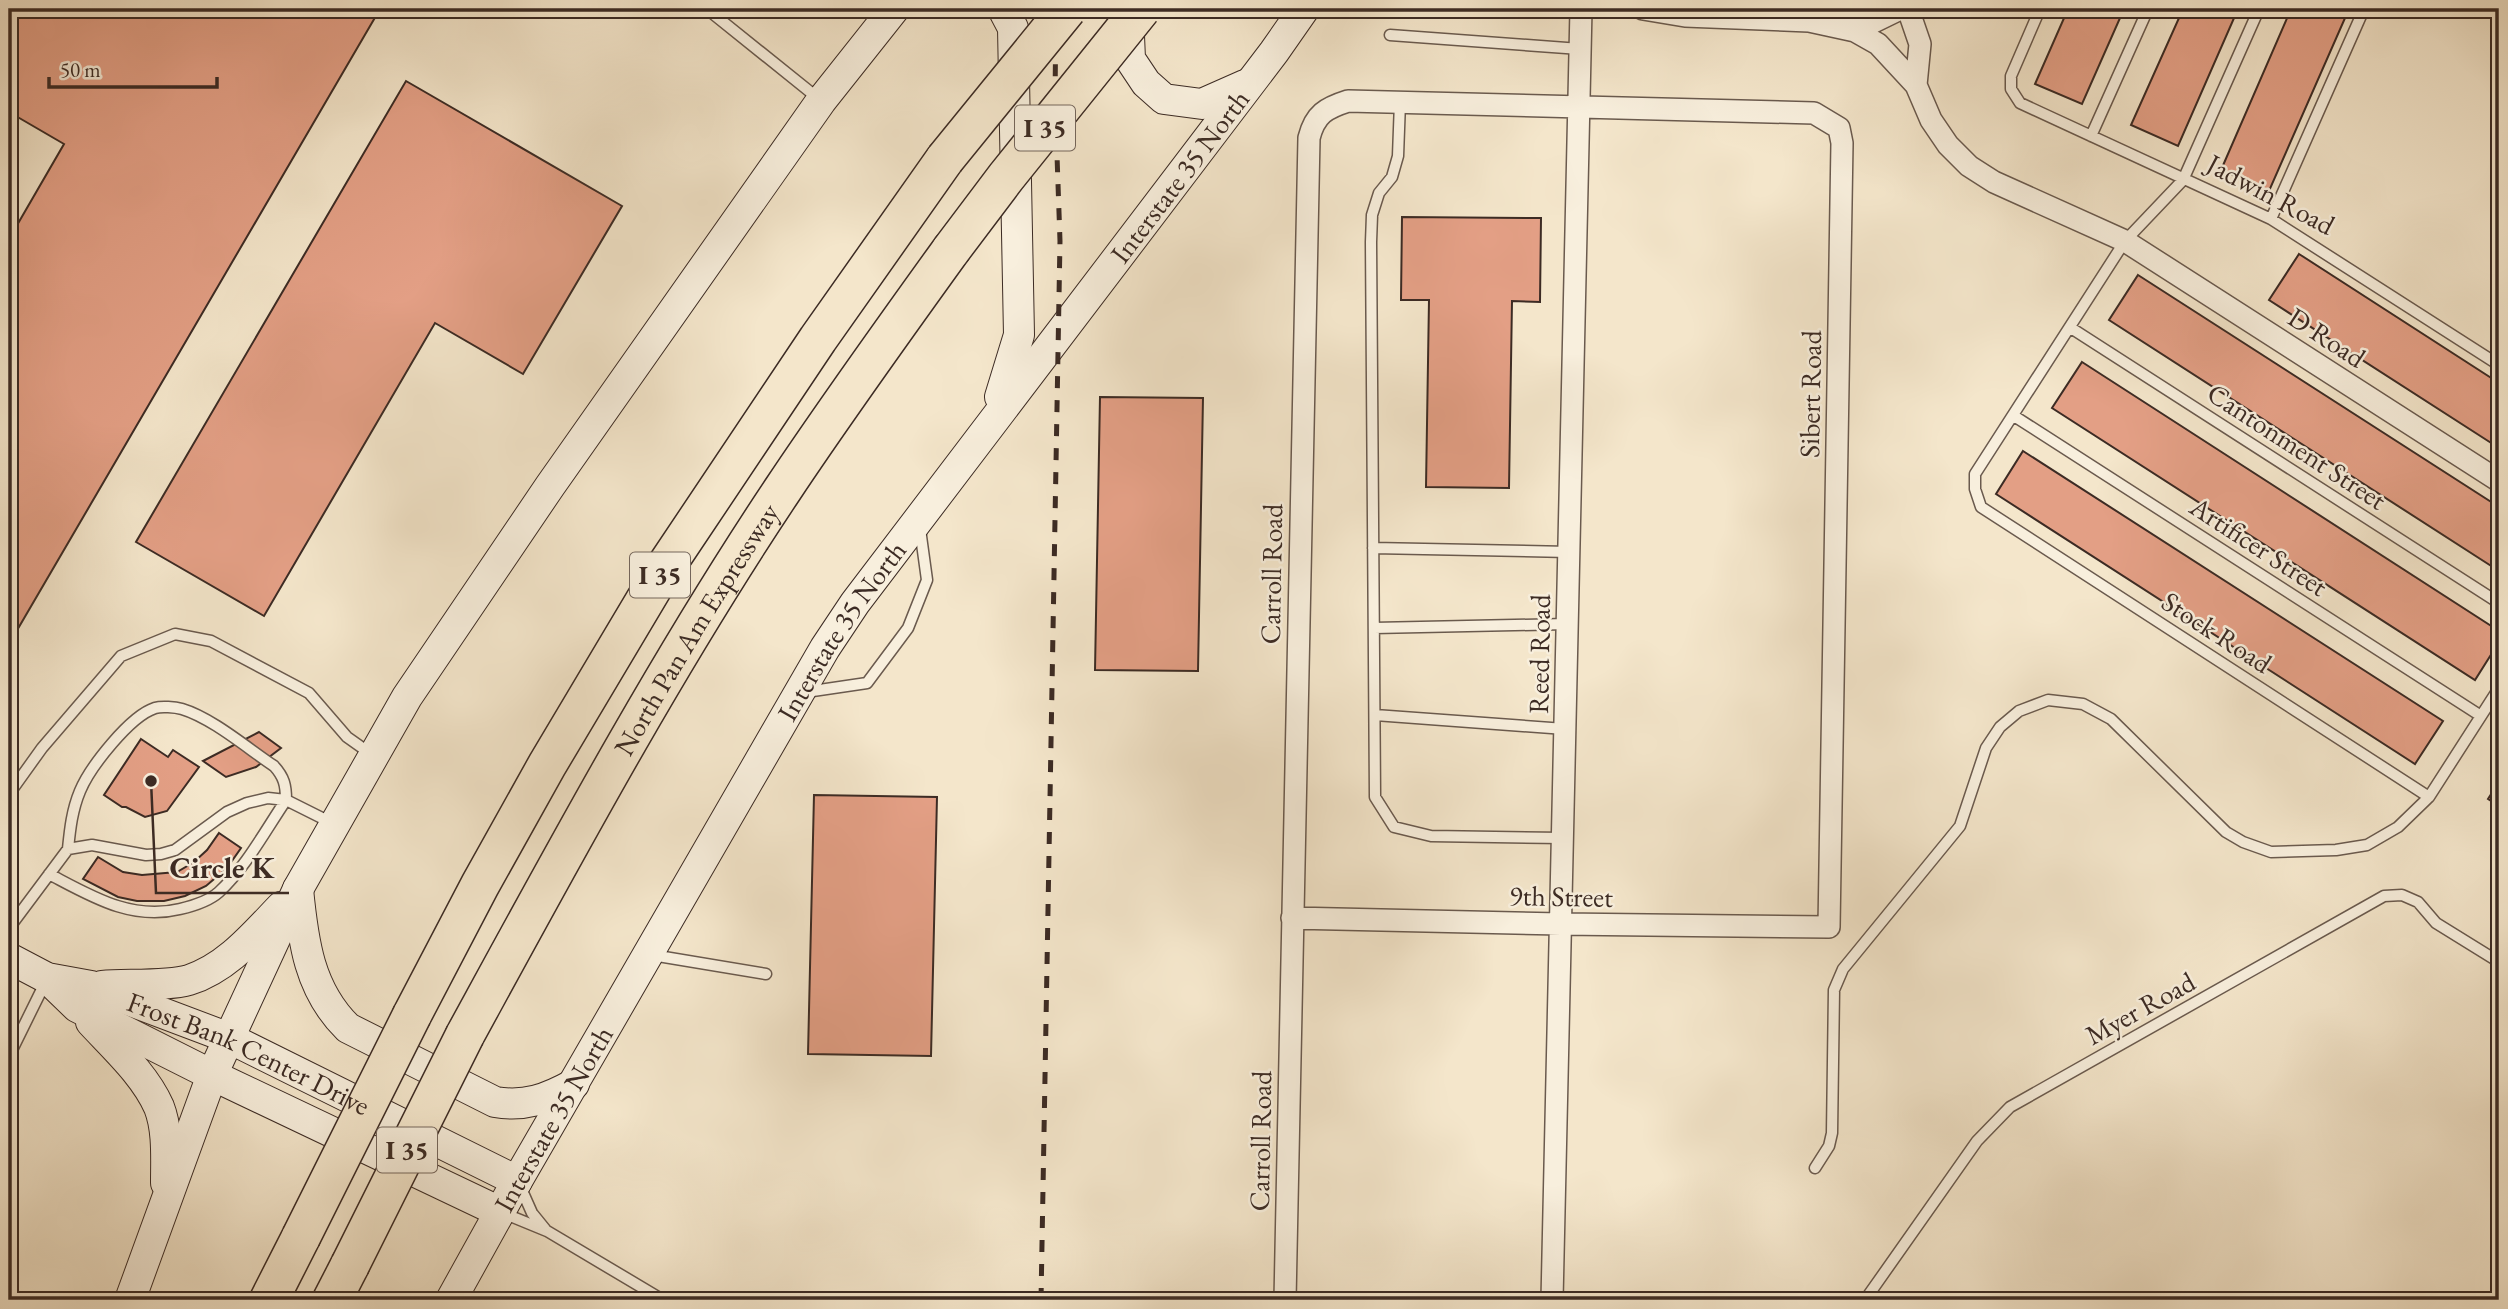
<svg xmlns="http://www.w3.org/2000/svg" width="2508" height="1309" viewBox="0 0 2508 1309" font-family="'EB Garamond',serif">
<rect width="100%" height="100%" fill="#f4e6cb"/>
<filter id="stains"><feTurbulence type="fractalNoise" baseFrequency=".00286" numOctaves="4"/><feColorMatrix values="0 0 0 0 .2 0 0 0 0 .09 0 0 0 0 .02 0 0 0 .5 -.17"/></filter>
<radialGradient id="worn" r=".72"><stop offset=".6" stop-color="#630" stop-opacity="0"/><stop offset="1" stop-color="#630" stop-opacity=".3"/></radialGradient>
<path fill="#e39f85" stroke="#3c2b24" stroke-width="2" d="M9,9H380L9,644V239L64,144L9,112Z
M2068,9H2124L2082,104L2035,84Z
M2183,9H2238L2178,146L2131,125Z
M2291,9H2349L2269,191L2221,170Z
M406,81L622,206L523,374L435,323L264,616L136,542Z
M1402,217L1541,218L1540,302L1512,301L1509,488L1426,487L1429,300H1401Z
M2299,254L2499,383V448L2269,300Z
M2138,275L2499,507V571L2109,320Z
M2082,362L2499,631V642L2475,680L2052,408Z
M1100,397L1203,398L1198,671L1095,670Z
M2023,451L2443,721L2415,764L1996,494Z
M259,732L281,748L256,767L226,777L203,761Z
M141,739L168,757L173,750L199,767L167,811L145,817L126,807H122L104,795Z
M2499,782V806L2488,799Z
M814,795L937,797L931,1056L808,1054Z
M219,833L241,848L227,868L206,886L185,896L164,901H137L118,897L83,879L98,857L123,872L142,875L177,872L194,862L207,850Z"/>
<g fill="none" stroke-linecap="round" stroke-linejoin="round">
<g stroke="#6a5a4e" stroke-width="13">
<path id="lane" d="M707,9L819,99
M2040,9L2011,76V89L2020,103L2271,219L2499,365
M2259,9L2183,180L2125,241L1975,474V489L1981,507L2429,797
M1390,35L1580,49
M1400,102L1398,156L1392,177L1379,193L1372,215L1371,242L1375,797L1394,827L1431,836L1563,838
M2091,136L2148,9
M2271,219L2364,9
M2071,328L2499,603
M2014,416L2481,716
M1373,548L1569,552
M1374,628L1567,624
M806,692L867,683L908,628L927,580L920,529
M1375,715L1565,729
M9,794L42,748L121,656L175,634L211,641L309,693L347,737L371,754
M49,874C91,896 131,921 180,909C193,906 209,901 219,892C246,867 265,831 286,800C286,785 284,777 274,766C247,748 212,718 182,709C175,707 161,706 155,708C130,716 90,767 80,791C72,810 70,829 68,849
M9,928L68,849L92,845L146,855L161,854L175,850L227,812L247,803L268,798L286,800L332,823
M652,955L766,974
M9,1056L46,981
M1815,1168L1829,1146L1832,1133L1834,990L1843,969L1960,826L1986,748L2000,727L2019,711L2048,700L2083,704L2111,719L2226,832L2243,842L2271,852L2336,850L2367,845L2398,827L2429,797L2499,688
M520,1186L532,1213L545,1229
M503,1213L547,1231L663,1300
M1865,1300L1977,1141L2010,1107L2384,896L2402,895L2418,902L2436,923L2499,962"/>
</g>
<g stroke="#6a5a4e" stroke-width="24">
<path id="street" d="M1643,9L1685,16L1809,21L1855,31L1878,44L1916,85L1931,120L1948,145L1969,166L1994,182L2125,241L2499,481
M1856,9L1855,31L1900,9
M1908,9L1920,44L1916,85
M1809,21L1836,9
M1285,1300L1309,138C1315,114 1326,108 1348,101L1814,113L1839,128L1842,143L1829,927L1561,924L1292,918
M1552,1300L1581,9"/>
</g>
<g stroke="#3c2b24" stroke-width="32">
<g id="secondary">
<path d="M1128,13L1130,59L1146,83L1164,99L1202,104L1245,85"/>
<path d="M1000,397L1019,335L1013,28L1003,9"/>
<path d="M298,889C303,941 309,990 348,1028L495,1102C525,1107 547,1099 574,1084"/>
<path id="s1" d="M9,958L47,978L91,986L229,1038L517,1181"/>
<path d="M47,978L77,1007L212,1075L500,1212"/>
<path d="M102,986C125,984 169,986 189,980C227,968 254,935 281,907"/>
<path d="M91,1022C115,1048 145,1075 159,1107C168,1130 166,1158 166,1183"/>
<path d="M130,1300L212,1075L298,889L407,697L550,486L821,101L894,9"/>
<path id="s2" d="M451,1300L517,1181L825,648L855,603L1274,52L1304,9"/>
</g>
</g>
<g stroke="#3c2b24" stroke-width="41">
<g id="highway">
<path d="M412,1015L480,885L547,765L662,572L818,339L945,159"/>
<path id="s3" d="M465,1035C566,850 666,664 783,489C837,408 894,329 951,250"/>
<path d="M269,1300L301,1237"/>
<path d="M332,1300L350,1265"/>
</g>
</g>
<use href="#lane" stroke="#f8efdd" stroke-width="10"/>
<use href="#street" stroke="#f8efdd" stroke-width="21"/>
<use href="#secondary" stroke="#f8efdd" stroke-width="30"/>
<use href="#highway" stroke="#f4e6cb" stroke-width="38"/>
<path stroke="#3c2b24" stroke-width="5" stroke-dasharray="12 12" stroke-linecap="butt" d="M1041,1300L1060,241L1055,98L1056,9"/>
<g stroke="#3c2b24" stroke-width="41" stroke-linecap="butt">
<path id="highway-bridge" d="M945,159L1067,9
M951,250L1006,177L1141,9
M301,1237L412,1015
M350,1265L465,1035"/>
</g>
<use href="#highway-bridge" stroke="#f4e6cb" stroke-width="38"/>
</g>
<g text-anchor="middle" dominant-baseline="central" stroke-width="5" stroke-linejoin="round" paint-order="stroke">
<g fill="#f8efdd" stroke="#74665c" stroke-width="2">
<rect x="1015" y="105.5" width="60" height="45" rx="5"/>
<rect x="630" y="552.5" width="60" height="45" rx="5"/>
<rect x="377" y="1127.5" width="60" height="45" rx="5"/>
</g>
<g font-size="26" font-weight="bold" fill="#3c2b24">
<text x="1045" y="128">I 35</text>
<text x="660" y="575">I 35</text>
<text x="407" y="1150">I 35</text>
</g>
<g font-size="28" fill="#3c2b24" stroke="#f8efdd">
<text stroke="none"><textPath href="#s2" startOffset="1342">Interstate 35 North</textPath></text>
<text transform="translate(2271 194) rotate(28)">Jadwin Road</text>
<text transform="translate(2327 337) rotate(33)">D Road</text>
<text transform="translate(1810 394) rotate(-89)">Sibert Road</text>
<text transform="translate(2297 446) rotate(33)">Cantonment Street</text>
<text transform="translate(2259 546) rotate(33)">Artificer Street</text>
<text transform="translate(1271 574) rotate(-89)">Carroll Road</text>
<text stroke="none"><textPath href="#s3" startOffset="467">North Pan Am Expressway</textPath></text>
<text stroke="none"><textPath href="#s2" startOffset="775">Interstate 35 North</textPath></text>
<text transform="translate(2217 632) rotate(33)">Stock Road</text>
<text transform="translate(1539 654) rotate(-89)">Reed Road</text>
<text transform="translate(1561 896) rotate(1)">9th Street</text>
<text transform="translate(2140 1008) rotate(-29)">Myer Road</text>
<text stroke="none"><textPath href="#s1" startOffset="259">Frost Bank Center Drive</textPath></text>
<text stroke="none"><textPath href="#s2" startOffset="208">Interstate 35 North</textPath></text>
<text transform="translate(1260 1141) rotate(-89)">Carroll Road</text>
</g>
</g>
<path fill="none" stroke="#3c2b24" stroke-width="2.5" d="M151 781L156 893H289"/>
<circle fill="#3c2b24" stroke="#f8efdd" stroke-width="2.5" cx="151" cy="781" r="7"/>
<g font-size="30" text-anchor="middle" font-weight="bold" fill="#3c2b24" stroke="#f8efdd" stroke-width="5" stroke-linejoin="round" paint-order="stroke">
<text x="222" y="878">Circle K</text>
</g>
<rect width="2508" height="1309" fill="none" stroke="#f4e6cb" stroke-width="35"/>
<rect x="10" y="10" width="2487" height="1288" fill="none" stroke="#3c2b24" stroke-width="3.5"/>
<rect x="18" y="18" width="2473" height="1274" fill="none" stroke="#3c2b24" stroke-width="2"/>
<path d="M49 77v10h168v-10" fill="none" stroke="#3c2b24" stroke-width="3.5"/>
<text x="60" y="77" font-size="21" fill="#3c2b24" stroke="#f8efdd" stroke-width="5" paint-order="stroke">50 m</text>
<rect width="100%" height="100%" filter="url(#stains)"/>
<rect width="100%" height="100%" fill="url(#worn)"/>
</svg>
